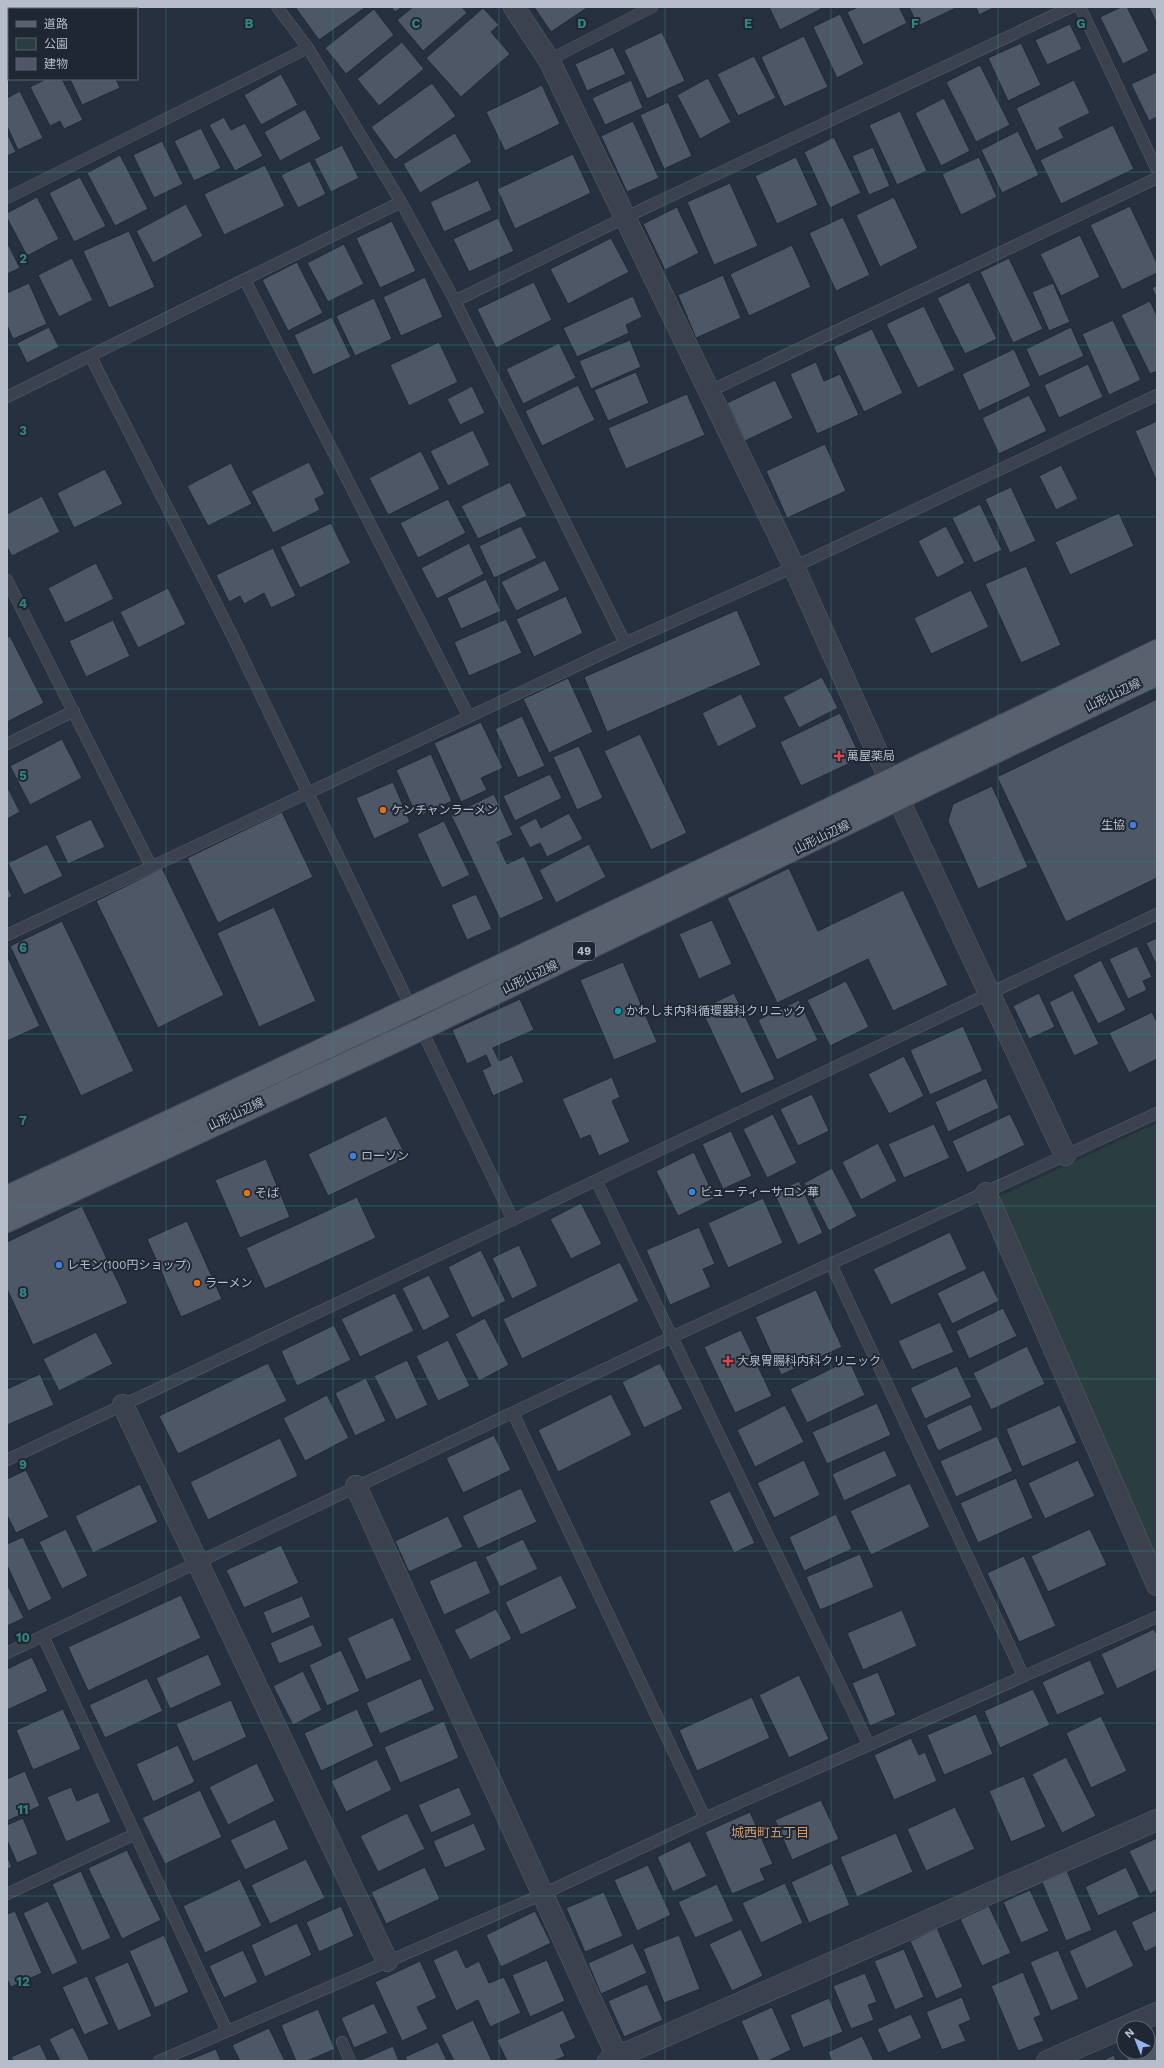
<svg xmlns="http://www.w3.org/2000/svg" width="1164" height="2068" viewBox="0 0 1164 2068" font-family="'Work Sans','Noto Sans JP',sans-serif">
<rect width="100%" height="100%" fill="#27303e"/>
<path fill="#2a3d40" d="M1157,1123V1559L998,1197Z"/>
<path fill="#4d5766" stroke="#222935" d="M60,7H133L134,9H59Z
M295,7H366L319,40Z
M391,7H402L395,12Z
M413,7H462L467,13L423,51L397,20Z
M534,7H588L551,32Z
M769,7H820L821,9L780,30Z
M858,7H899L907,23L863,45L847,12Z
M909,7H958L918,26Z
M976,7H995L979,15Z
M1121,7H1127L1149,51L1123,64L1100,17Z
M1149,7H1157V24Z
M483,8L499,25L491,32L510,54L461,97L426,58Z
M374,9L394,35L346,74L325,48Z
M840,14L864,64L837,78L813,27Z
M9,24V57L7,53V25Z
M1070,24L1082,49L1047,65L1035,40Z
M662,32L685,81L647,99L624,50Z
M804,36L828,87L784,107L761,57Z
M402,42L424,69L379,106L357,79Z
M1021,43L1041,85L1008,101L988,58Z
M613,47L626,74L587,91L575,64Z
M754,56L776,98L738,116L717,74Z
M980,65L1010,125L976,142L946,82Z
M1157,72V117L1149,121L1131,84Z
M281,74L298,105L261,125L244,95Z
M708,78L731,122L700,139L677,95Z
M46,79H62L83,120L64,129L60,121L50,126L30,87Z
M70,79H116L120,88L82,105Z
M631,80L643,108L605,125L592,98Z
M1074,80L1090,113L1059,128L1064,138L1036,151L1016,108Z
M432,83L456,116L395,160L371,127Z
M542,85L560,124L505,151L486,112Z
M20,91L43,138L18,150L7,126V98Z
M944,98L970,151L941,166L915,113Z
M668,102L692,156L664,169L640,115Z
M305,109L321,139L280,161L264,132Z
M900,111L927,171L897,185L869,125Z
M224,117L231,130L245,123L263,156L235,171L209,125Z
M633,121L659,178L627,192L601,136Z
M1113,125L1134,169L1061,204L1040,160Z
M201,128L221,168L194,181L174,141Z
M1018,131L1039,175L1002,193L981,150Z
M7,133L16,152L7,156Z
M455,133L472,162L420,193L403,164Z
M834,137L861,193L830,208L804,152Z
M162,141L183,184L154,198L133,155Z
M342,145L359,178L331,192L314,159Z
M873,147L890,186L869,195L852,156Z
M573,154L591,193L515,229L497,189Z
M120,155L148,209L115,226L87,173Z
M796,157L818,205L777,224L755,176Z
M979,157L997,197L961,215L942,174Z
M310,161L326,194L298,208L281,175Z
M265,165L285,206L224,235L204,194Z
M80,177L106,226L74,242L49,193Z
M478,180L492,210L444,232L430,202Z
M730,183L758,246L714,265L687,202Z
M37,197L59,239L27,256L7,218V213Z
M894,197L918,248L880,267L856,215Z
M186,204L203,236L153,263L136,231Z
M1130,206L1157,263V273L1122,290L1090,225Z
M677,207L699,253L665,270L643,224Z
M843,217L870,275L836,291L809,233Z
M498,218L514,251L469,272L453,239Z
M392,221L416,271L380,288L356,238Z
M129,231L155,287L109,308L83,251Z
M1080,235L1100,277L1061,296L1040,254Z
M611,238L629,272L568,304L550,269Z
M7,242L20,268L7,274Z
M344,244L364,284L328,302L307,263Z
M792,245L811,287L749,316L730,274Z
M72,258L93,300L59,317L38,275Z
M1009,258L1043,329L1013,343L980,272Z
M297,262L323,313L288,331L262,280Z
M723,275L741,318L696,338L678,295Z
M425,277L443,317L401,336L383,297Z
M534,282L552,320L496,348L477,309Z
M969,282L997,339L965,354L937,298Z
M29,283L47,324L13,339L7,325V293Z
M1053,283L1070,322L1049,331L1032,292Z
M1157,285V299L1152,288Z
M633,296L642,317L626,325L629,333L577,357L563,328Z
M374,298L392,339L355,356L336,316Z
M1150,301L1157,316V371L1150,374L1121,315Z
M924,306L955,370L918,388L886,324Z
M332,317L351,357L313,375L294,335Z
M1113,320L1141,380L1109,395L1082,334Z
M49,327L59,347L27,363L17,343Z
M1071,327L1084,356L1039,377L1026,349Z
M872,329L903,393L864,412L833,347Z
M630,340L641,367L591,389L579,361Z
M439,342L458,382L409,406L390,365Z
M559,343L576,378L523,404L506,369Z
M1014,349L1031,386L979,411L962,374Z
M816,362L824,381L840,374L859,415L817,434L790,374Z
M1088,364L1103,397L1059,418L1044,385Z
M636,372L649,403L608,421L594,390Z
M775,380L793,418L745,441L727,403Z
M578,385L595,420L542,446L525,411Z
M472,386L485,413L460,425L447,399Z
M687,394L705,435L626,469L608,428Z
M1029,395L1047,431L999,454L982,418Z
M1157,421V482L1135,431Z
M473,430L490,465L448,486L430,451Z
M825,444L846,491L787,518L766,471Z
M421,451L440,489L388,515L369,478Z
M309,462L325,494L315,499L320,510L273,533L251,491Z
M231,463L252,504L208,526L187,486Z
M1061,465L1078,499L1056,510L1039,476Z
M105,469L123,504L74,528L57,493Z
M510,482L527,516L478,539L461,506Z
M1011,487L1036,541L1010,553L985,499Z
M42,496L60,532L12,556L7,547V514Z
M448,499L466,533L418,558L400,523Z
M980,504L1002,550L974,563L952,518Z
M1119,513L1134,546L1070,575L1055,542Z
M331,523L351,563L300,588L280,547Z
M521,526L537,558L494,578L479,546Z
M946,526L965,563L937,578L918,541Z
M469,543L484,574L437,599L421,568Z
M273,548L296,596L271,608L264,593L244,604L240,596L229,602L216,575Z
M545,560L560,590L516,611L501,582Z
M96,563L114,599L65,623L48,588Z
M1026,566L1061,645L1021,663L985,584Z
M486,579L501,611L461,629L447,598Z
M168,588L186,624L138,648L120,612Z
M971,590L989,627L931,654L914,618Z
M566,596L583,633L534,657L516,619Z
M737,610L761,665L607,732L584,677Z
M506,619L522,653L469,676L454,642Z
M113,620L130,656L86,677L69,641Z
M10,636L44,703L7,722V638Z
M822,677L838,708L799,728L783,697Z
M568,678L593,732L549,753L523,699Z
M741,694L757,727L718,747L702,713Z
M1157,699V878L1066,922L997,777Z
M840,713L861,758L801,786L780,742Z
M522,716L545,766L518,778L495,729Z
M481,722L503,768L481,778L487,790L461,802L434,743Z
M640,734L687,833L651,850L604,751Z
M62,739L82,778L30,805L10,766Z
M579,746L603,798L577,810L553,757Z
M431,754L452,801L417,817L396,770Z
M550,774L562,798L515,821L503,796Z
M393,782L410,822L374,839L356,798Z
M7,786L20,812L7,819Z
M992,786L1028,867L978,889L948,821L953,804Z
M494,794L513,835L497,842L507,864L524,856L544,899L500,919L451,815Z
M282,812L313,877L218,923L187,858Z
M569,813L583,839L547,857L540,843L530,848L519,827L536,818L541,828Z
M91,819L105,847L68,864L55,836Z
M444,821L470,875L442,888L417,834Z
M47,844L63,876L24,895L8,863Z
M589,844L606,877L556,903L539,870Z
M162,868L224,995L158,1028L96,901Z
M789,868L818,931L903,890L948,985L893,1011L868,959L777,1003L727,898Z
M7,886L12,896L7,899Z
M476,894L492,929L467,940L451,905Z
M274,907L316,1001L259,1027L217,933Z
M712,920L732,964L699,979L679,934Z
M62,921L134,1071L81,1096L10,946Z
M1157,938V966L1146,943Z
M1137,946L1152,977L1143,981L1147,990L1128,999L1109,959Z
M8,958L40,1026L7,1041V959Z
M1101,960L1126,1010L1098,1024L1073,975Z
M623,962L657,1042L614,1060L580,980Z
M846,981L869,1027L830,1046L807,1000Z
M1073,990L1099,1044L1074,1056L1049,1002Z
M734,993L775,1079L741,1094L701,1009Z
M1039,993L1055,1027L1029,1039L1013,1006Z
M520,999L534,1030L493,1048L499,1061L512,1055L524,1082L493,1096L482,1070L491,1066L486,1055L467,1064L452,1030Z
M799,1000L818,1040L777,1060L758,1020Z
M1152,1012L1157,1022V1059L1129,1073L1109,1033Z
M963,1026L983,1071L930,1095L910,1050Z
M904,1056L924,1096L889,1114L868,1074Z
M612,1077L620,1097L612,1101L630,1142L599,1156L590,1135L580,1139L562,1099Z
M986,1078L999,1108L948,1132L935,1102Z
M812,1094L829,1131L798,1146L780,1109Z
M773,1114L797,1163L767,1178L743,1129Z
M1010,1114L1025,1145L967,1173L952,1141Z
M386,1116L407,1158L328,1196L308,1154Z
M934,1124L950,1158L904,1178L888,1144Z
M731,1131L752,1176L723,1189L702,1144Z
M878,1143L897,1181L861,1200L842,1162Z
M694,1152L715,1198L678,1216L656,1171Z
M266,1159L290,1217L240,1238L215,1180Z
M832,1168L857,1216L829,1231L804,1183Z
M799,1181L823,1233L798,1245L774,1193Z
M357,1197L376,1238L265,1289L246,1248Z
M763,1198L783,1243L728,1268L708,1223Z
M581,1203L602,1244L571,1259L550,1219Z
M82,1206L128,1303L33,1345L7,1289V1242Z
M187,1221L222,1299L181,1317L147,1239Z
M699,1227L715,1264L703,1269L711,1287L670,1305L646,1250Z
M950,1232L967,1269L891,1305L873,1269Z
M519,1245L538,1286L512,1299L492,1258Z
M481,1250L506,1301L472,1318L448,1267Z
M620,1262L639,1301L522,1359L503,1319Z
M984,1270L999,1301L952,1324L937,1293Z
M429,1275L450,1317L423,1331L402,1288Z
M816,1290L842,1347L781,1375L755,1317Z
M395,1293L414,1331L360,1357L341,1319Z
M1003,1308L1017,1336L969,1359L956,1331Z
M485,1318L509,1365L479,1381L455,1334Z
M940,1322L954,1352L912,1370L898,1341Z
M334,1325L351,1360L297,1386L281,1351Z
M741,1330L772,1396L735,1413L704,1347Z
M96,1332L113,1364L59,1391L43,1359Z
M448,1340L470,1386L438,1401L416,1356Z
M1027,1346L1045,1384L991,1410L973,1373Z
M407,1360L428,1405L396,1420L374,1376Z
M849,1360L865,1395L807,1423L790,1389Z
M268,1363L287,1401L178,1454L159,1416Z
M660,1363L683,1409L644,1428L622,1382Z
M957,1366L972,1397L925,1419L910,1388Z
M40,1374L54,1405L7,1425V1389Z
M366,1378L386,1421L355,1436L335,1393Z
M611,1394L632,1435L558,1472L538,1430Z
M327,1395L349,1438L305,1461L283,1418Z
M877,1403L891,1435L827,1464L812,1432Z
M971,1404L983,1430L938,1451L926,1425Z
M785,1405L804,1442L755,1467L737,1430Z
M1060,1405L1077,1443L1022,1467L1006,1429Z
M494,1435L511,1470L463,1493L446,1458Z
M997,1436L1013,1471L956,1497L940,1461Z
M280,1438L298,1476L208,1520L190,1482Z
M885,1450L897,1476L844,1501L832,1474Z
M804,1460L820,1495L774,1518L757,1483Z
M1078,1460L1095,1496L1045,1519L1028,1483Z
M26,1470L49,1517L16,1533L7,1515V1479Z
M1016,1478L1033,1518L978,1543L960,1503Z
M910,1483L930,1527L871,1555L850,1511Z
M140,1484L158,1522L93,1553L75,1516Z
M521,1488L537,1522L478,1549L462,1516Z
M730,1491L755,1543L734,1553L709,1501Z
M836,1514L852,1549L804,1571L789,1537Z
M448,1516L463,1547L409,1572L395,1541Z
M66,1529L88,1576L62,1589L39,1542Z
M1090,1529L1107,1565L1048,1592L1031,1556Z
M23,1537L52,1599L28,1611L7,1565V1544Z
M523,1539L538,1569L500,1587L485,1557Z
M281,1545L299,1583L244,1608L226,1570Z
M860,1554L874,1587L820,1610L806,1577Z
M1024,1556L1056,1626L1019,1642L987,1573Z
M476,1560L491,1593L444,1615L429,1581Z
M561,1575L577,1608L521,1635L505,1602Z
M7,1584L24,1618L7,1626Z
M181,1595L201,1638L88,1691L68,1647Z
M302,1596L311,1617L272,1634L263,1612Z
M496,1609L512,1639L470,1660L454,1630Z
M902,1610L917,1646L863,1670L847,1633Z
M393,1617L412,1660L366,1680L347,1638Z
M313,1624L323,1646L279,1664L270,1643Z
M1154,1629L1157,1635V1670L1117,1689L1101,1654Z
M341,1650L360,1691L327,1706L309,1665Z
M208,1654L222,1685L170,1709L156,1678Z
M32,1657L48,1691L7,1710V1669Z
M1090,1660L1105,1694L1057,1715L1042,1682Z
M303,1671L322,1710L293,1725L273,1686Z
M878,1672L896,1715L870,1726L852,1683Z
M799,1675L829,1739L789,1758L759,1695Z
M147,1678L163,1711L105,1738L89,1705Z
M421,1678L435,1710L380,1734L366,1703Z
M1033,1689L1050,1725L1000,1748L984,1711Z
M752,1697L770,1738L697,1771L679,1730Z
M231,1700L247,1737L193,1762L176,1724Z
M63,1709L81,1749L33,1770L16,1730Z
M357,1709L374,1746L321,1771L304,1733Z
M976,1714L993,1754L944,1775L927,1735Z
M1101,1716L1127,1771L1091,1788L1066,1733Z
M444,1721L459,1758L400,1783L384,1747Z
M911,1738L919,1755L925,1752L937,1781L894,1800L874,1755Z
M178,1745L195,1782L153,1802L136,1764Z
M1066,1757L1096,1816L1062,1833L1032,1774Z
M377,1759L392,1790L346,1812L331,1781Z
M257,1763L275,1801L228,1825L209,1787Z
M25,1771L40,1806L7,1821V1779Z
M1024,1776L1046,1827L1011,1842L989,1791Z
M71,1787L77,1801L98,1792L111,1822L66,1842L47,1797Z
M459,1787L472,1815L431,1833L418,1805Z
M200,1790L222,1837L165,1864L142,1818Z
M821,1800L839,1839L792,1860L775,1820Z
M955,1807L975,1849L926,1871L907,1829Z
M750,1812L773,1864L760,1869L765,1880L732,1894L705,1832Z
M407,1813L425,1849L378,1872L360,1836Z
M23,1818L38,1854L17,1863L7,1840V1825Z
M275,1819L289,1849L245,1870L230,1840Z
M474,1823L486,1850L445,1868L433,1841Z
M896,1833L913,1872L857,1897L840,1857Z
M1157,1838V1890L1150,1894L1129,1851Z
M690,1841L707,1876L673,1892L657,1857Z
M127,1850L161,1920L122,1939L88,1868Z
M7,1856L12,1867L7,1869Z
M306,1859L325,1898L270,1924L251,1885Z
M832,1863L850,1905L809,1923L791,1882Z
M648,1865L671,1915L637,1931L614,1880Z
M425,1867L440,1899L386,1924L371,1892Z
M1126,1867L1140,1897L1098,1916L1085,1887Z
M81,1871L111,1938L82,1951L52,1884Z
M1067,1871L1092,1930L1066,1941L1042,1882Z
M240,1879L262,1926L205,1953L183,1906Z
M785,1883L803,1923L761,1943L742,1903Z
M717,1884L734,1921L695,1938L678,1902Z
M1030,1890L1049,1931L1021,1943L1003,1902Z
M604,1892L623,1936L585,1952L566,1908Z
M48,1901L78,1963L52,1975L23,1913Z
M341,1906L354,1936L319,1952L306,1922Z
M989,1906L1011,1953L982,1966L960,1919Z
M1157,1910V1946L1145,1952L1131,1922Z
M15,1911L42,1973L11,1987L7,1979V1914Z
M535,1911L551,1943L501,1967L486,1935Z
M297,1923L312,1955L265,1977L251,1945Z
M937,1928L963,1987L936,1999L910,1941Z
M741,1929L763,1976L732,1991L709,1944Z
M1116,1929L1134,1966L1086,1989L1069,1951Z
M164,1935L189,1992L155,2008L129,1951Z
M679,1935L700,1989L664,2003L643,1949Z
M633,1943L647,1973L601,1994L588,1963Z
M457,1949L466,1968L479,1961L489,1983L504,1977L521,2013L490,2027L478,2000L456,2011L433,1960Z
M904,1949L924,1997L895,2010L874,1961Z
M243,1950L258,1982L224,1998L209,1966Z
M1058,1950L1079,1999L1051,2011L1030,1962Z
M547,1960L565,2001L530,2017L512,1975Z
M420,1961L437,1998L417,2007L428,2029L402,2041L375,1982Z
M128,1962L152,2016L118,2031L94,1977Z
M1023,1972L1041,2015L1034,2018L1044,2041L1018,2051L991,1986Z
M865,1973L877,2002L868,2005L874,2020L851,2029L833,1986Z
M87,1976L109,2024L84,2035L62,1987Z
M647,1984L663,2020L624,2037L608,2001Z
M962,1997L971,2020L959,2025L966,2041L942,2050L926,2012Z
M829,1998L843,2032L803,2048L790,2015Z
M374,2003L388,2033L354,2048L341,2018Z
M772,2007L791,2050L768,2061H759L741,2021Z
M318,2009L335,2049L307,2061H296L281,2025Z
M563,2010L576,2038L560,2045L565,2056L554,2061H507L497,2040Z
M911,2014L922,2038L888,2053L877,2029Z
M473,2020L492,2061H454L441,2035Z
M73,2027L90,2061H60L49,2039Z
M269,2028L285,2061H240L232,2045Z
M1153,2030L1157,2039V2061H1128L1124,2052H1148V2032Z
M862,2036L874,2061H832L828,2052Z
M438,2042L447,2061H407L405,2057Z
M40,2044L48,2061H13L11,2057Z
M393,2046L399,2061H359Z
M216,2049L221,2061H186Z
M1114,2055L1116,2061H1102Z"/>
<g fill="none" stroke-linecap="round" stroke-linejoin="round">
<g stroke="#59606c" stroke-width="12">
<path id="lane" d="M277,7L308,48L401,202L455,301L625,643
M1080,7L1157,170
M549,60L652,7
M7,198L308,48
M245,280L469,717
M455,301L624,218L1071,7
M91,357L232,635L513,1220
M708,392L1157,178
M7,397L401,202
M7,580L151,866
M7,744L74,711
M7,935L625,643L794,567L1157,395
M597,1182L869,1745
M831,1264L1023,1675
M513,1413L705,1818
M7,1460L1157,914
M43,1636L227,2031
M7,1653L672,1337L1157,1113
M7,1894L135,1834
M342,2042L350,2061
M159,2061L543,1894L705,1818L1157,1617"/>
</g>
<g stroke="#59606c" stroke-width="22">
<path id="street" d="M514,7L549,60L794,567L890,781L1065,1155
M986,1193L1157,1585
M123,1405L387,1961
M356,1486L619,2061
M608,2061L1157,1820
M1047,2061L1157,2013"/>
</g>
<g stroke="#444b57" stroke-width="24">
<path id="primary" d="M7,1197C392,1018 775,837 1157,651
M7,1221L421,1029L1157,674"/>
</g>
<use href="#lane" stroke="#3b424e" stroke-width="11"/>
<use href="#street" stroke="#3b424e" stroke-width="21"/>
<use href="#primary" stroke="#59616e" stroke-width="22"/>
</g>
<path fill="none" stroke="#318480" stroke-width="1" stroke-opacity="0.55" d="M166,7V2061M333,7V2061M499,7V2061M665,7V2061M831,7V2061M998,7V2061M7,172H1157M7,345H1157M7,517H1157M7,689H1157M7,862H1157M7,1034H1157M7,1206H1157M7,1379H1157M7,1551H1157M7,1723H1157M7,1896H1157"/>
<g fill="#e0444e" stroke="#1f2733" stroke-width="1.5">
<path d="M837 750h4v4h4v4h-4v4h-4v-4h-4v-4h4z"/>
<path d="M726 1355h4v4h4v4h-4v4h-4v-4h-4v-4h4z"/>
</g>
<g fill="#e8710a" stroke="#1f2733" stroke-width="1.5">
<circle cx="383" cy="810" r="4"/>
<circle cx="247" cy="1193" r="4"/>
<circle cx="197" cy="1283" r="4"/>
</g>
<g fill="#3f7fe0" stroke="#1f2733" stroke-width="1.5">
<circle cx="1133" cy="825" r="4"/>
<circle cx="353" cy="1156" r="4"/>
<circle cx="692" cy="1192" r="4"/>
<circle cx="59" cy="1265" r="4"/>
</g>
<circle fill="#0f9aa8" stroke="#1f2733" stroke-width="1.5" cx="618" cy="1011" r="4"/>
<g text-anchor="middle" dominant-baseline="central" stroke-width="4" stroke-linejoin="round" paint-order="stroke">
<rect fill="#1f2733" stroke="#89909c" stroke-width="1" x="573" y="942" width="22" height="18" rx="3"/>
<g font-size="11" font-weight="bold" fill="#b7bdc9">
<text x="584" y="951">49</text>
</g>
<g font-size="12" fill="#b7bdc9" stroke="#1f2733">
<text transform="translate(1113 695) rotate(-26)">山形山辺線</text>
<text transform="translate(822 837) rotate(-26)">山形山辺線</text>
<text transform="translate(530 977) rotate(-26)">山形山辺線</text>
<text transform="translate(236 1114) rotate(-25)">山形山辺線</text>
</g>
<g font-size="12" fill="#b7bdc9" stroke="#1f2733" text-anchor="start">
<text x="847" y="756">萬屋薬局</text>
<text x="391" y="810">ケンチャンラーメン</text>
<text x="1125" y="825" text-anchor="end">生協</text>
<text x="626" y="1011">かわしま内科循環器科クリニック</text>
<text x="361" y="1156">ローソン</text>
<text x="700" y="1192">ビューティーサロン華</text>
<text x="255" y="1193">そば</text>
<text x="67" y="1265">レモン(100円ショップ)</text>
<text x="205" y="1283">ラーメン</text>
<text x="737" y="1361">大泉胃腸科内科クリニック</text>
</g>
<g font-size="13" fill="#cd9a6d" stroke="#1f2733">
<text x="770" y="1832">城西町五丁目</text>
</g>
</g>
<g font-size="13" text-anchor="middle" font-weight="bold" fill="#318480" stroke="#1f2733" stroke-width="4" stroke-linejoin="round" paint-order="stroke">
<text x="249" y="28">B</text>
<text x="416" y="28">C</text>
<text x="582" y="28">D</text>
<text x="748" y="28">E</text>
<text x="915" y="28">F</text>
<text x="1081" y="28">G</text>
<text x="23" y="263">2</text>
<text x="23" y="435">3</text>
<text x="23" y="608">4</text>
<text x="23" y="780">5</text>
<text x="23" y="952">6</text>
<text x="23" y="1125">7</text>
<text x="23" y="1297">8</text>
<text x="23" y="1469">9</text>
<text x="23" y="1642">10</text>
<text x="23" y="1814">11</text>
<text x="23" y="1986">12</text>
</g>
<rect width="1164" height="2068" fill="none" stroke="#b7bdc9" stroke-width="16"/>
<rect x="8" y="8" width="130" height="72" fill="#1f2733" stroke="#5c636f"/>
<rect x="16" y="21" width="20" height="6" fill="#59616e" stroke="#5c636f"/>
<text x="44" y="28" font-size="12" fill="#b7bdc9">道路</text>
<rect x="16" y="38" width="20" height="12" fill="#2a3d40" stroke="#5c636f"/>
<text x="44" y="48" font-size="12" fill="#b7bdc9">公園</text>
<rect x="16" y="58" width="20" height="12" fill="#4d5766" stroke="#5c636f"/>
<text x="44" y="68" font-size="12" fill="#b7bdc9">建物</text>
<g transform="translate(1136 2040) rotate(317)"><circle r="19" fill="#1f2733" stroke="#5c636f"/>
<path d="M0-3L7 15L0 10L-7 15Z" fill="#94b4f0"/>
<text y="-6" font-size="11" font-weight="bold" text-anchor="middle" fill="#b7bdc9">N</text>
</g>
</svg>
